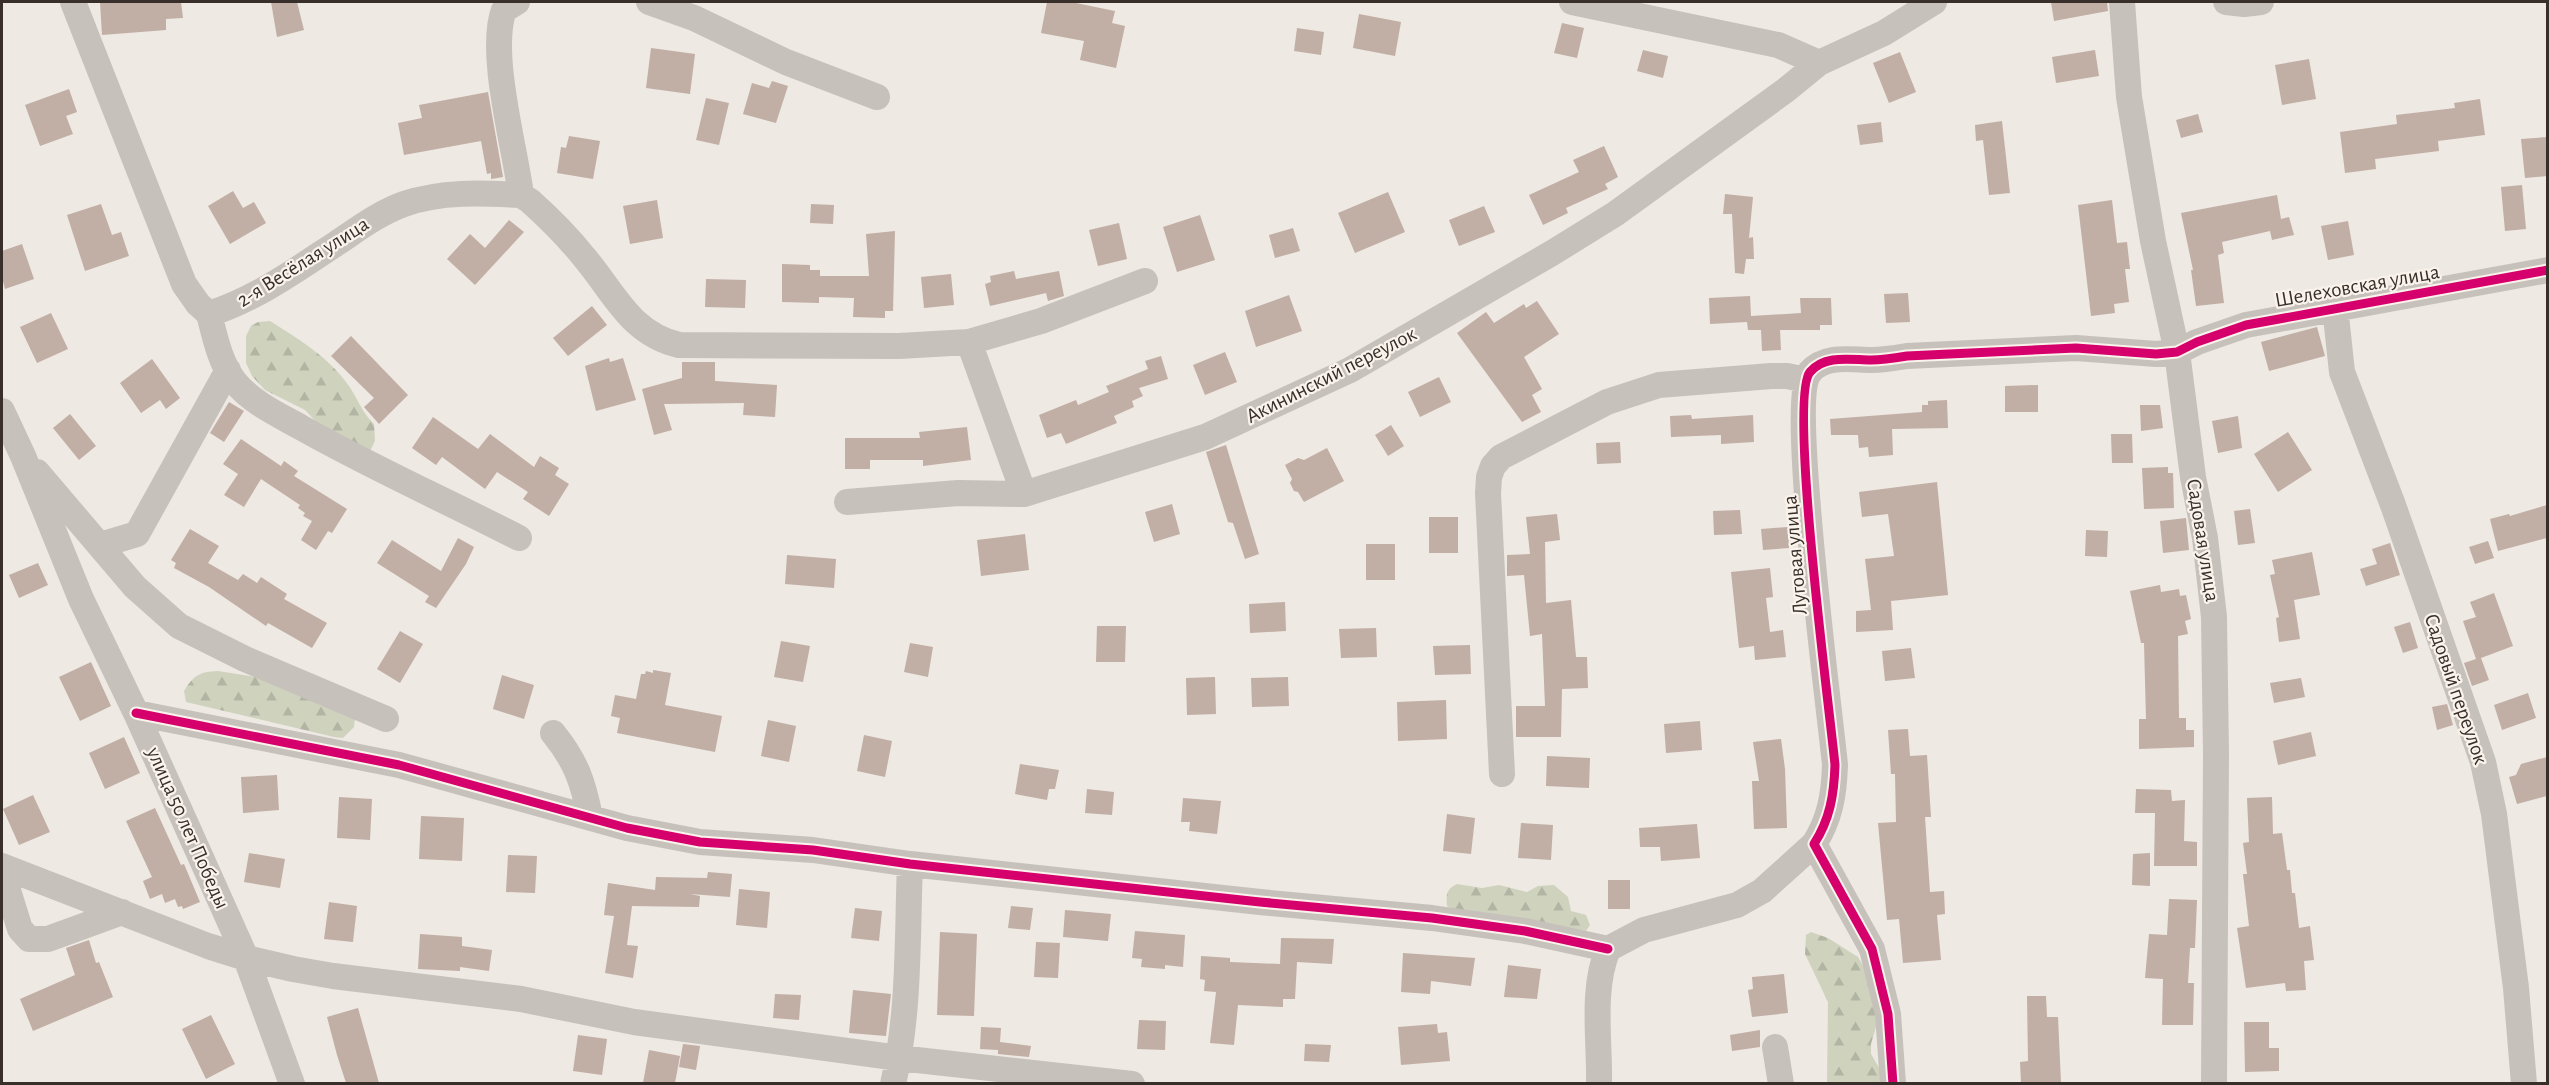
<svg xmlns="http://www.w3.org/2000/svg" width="2549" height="1085" viewBox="0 0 2549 1085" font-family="'Alegreya Sans',sans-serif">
<defs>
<pattern id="forest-firs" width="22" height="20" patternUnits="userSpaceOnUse" patternTransform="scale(1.5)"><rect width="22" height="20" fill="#cfd3be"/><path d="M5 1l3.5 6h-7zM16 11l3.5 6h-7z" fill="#b2b5a3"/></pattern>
</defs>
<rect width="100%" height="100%" fill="#eee9e3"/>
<path fill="url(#forest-firs)" d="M270,321C297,338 327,356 346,382C357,396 361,412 374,424L375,441L370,451L332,439L305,410L265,390L252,376L246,363V336L251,326L258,322Z
M218,671L256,677L355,719L354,727L343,738L334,737L186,702L184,691C194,675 199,672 218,671Z
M1457,884L1482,888L1499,885L1527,892L1538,886L1554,885L1568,897L1571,911L1586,915L1590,925L1586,931L1457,912L1447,906C1446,895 1446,889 1457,884Z
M1811,932L1828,938L1858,957L1871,980L1877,1023L1871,1044V1054L1885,1078V1083H1827L1828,1002L1805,954L1806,935Z"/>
<path fill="#c1aea5" d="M100,2H181L183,18L166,19V30L102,35Z
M271,2H297L304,30L277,37Z
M1047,2H1071L1115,11L1112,23L1125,26L1116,68L1080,60L1084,41L1041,33Z
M2051,2H2107L2108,11L2054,21Z
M1359,14L1401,22L1395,56L1353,48Z
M1562,23L1584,28L1577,58L1554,53Z
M1297,28L1324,32L1321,55L1294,51Z
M651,48L695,54L690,94L646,88Z
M1643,50L1668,56L1663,78L1637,71Z
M2095,50L2099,76L2056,83L2052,57Z
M1900,52L1916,92L1889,103L1873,63Z
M2309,59L2316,99L2282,105L2275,65Z
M772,81L788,86L776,123L743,114L752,83L769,88Z
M69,89L77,112L66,116L73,134L40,146L25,105Z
M488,92L503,177L491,179V173L487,174L481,141L404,155L398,123L422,118L419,105Z
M706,98L729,103L719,145L696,140Z
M2480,99L2485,135L2438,141L2439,151L2375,159L2376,169L2345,173L2340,132L2397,124L2396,115L2455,108L2454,103Z
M2198,114L2203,132L2181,138L2176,120Z
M2002,121L2010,193L1989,195L1983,140L1976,141L1975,125Z
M1881,122L1883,142L1860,145L1857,125Z
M569,136L600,141L593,179L557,173L561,147L566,148Z
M2547,137V176L2525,178L2521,139Z
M1604,146L1618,177L1605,184L1608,189L1566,208L1568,213L1543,225L1529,195L1579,172L1573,160Z
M2522,185L2526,229L2505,231L2501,187Z
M233,191L243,208L254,202L266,223L230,244L208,206Z
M1388,192L1405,232L1355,253L1338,213Z
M1725,194L1753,197L1749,238L1753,237L1754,259H1746L1744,274L1735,273L1732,214H1723Z
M2277,195L2281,219L2289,217L2294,235L2272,240L2270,231L2222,242L2224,253L2218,255L2224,303L2196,306L2191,270H2193L2181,213Z
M657,200L663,238L630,244L623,206Z
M2112,200L2117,243L2127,242L2130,269H2125L2129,302L2114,304L2115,313L2091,316L2078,205Z
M101,204L112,235L121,232L129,256L85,271L67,215Z
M811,204L834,205L833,224L810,223Z
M1484,206L1495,232L1459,246L1449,220Z
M1200,215L1215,260L1177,272L1163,227Z
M509,220L524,232L475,285L447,259L470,234L485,248Z
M2348,221L2354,255L2328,260L2321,226Z
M1119,223L1127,259L1098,266L1089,230Z
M1293,228L1300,251L1275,258L1269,235Z
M895,231L893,311H885V318L853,317L854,298L819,297V303L782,302V264L810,265V270H820V276H869L866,234Z
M22,244L34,279L5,289L2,277V251Z
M1014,271L1016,279L1059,271L1064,296L1048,301L1046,293L990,306L985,284L991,282L990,276Z
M951,274L954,305L924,308L921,277Z
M706,279L746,280L745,308L705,307Z
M1908,293L1910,322L1886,323L1884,294Z
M1289,295L1302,331L1256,347L1245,311Z
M1750,296L1751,316L1801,313L1800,298H1831L1832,325H1820V330H1780L1781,350L1762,351L1761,330H1748L1747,322L1710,324L1709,298Z
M1537,301L1559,334L1524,357L1542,389L1532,395L1541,412L1522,422L1457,333L1486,312L1494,323L1524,304L1526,308Z
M592,306L607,325L568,356L553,338Z
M51,313L68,349L37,363L20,327Z
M2317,327L2325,356L2269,371L2261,342Z
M351,336L408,395L379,424L364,407L374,398L331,356Z
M1225,352L1237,382L1205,395L1193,365Z
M1161,356L1168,379L1139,388L1143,396L1132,401L1134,407L1114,416L1117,423L1066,444L1061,433L1047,438L1039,415L1076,400L1078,405L1109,392L1106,386L1148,369L1145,361Z
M609,358L610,362L623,358L636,400L596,411L585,366Z
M152,359L180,398L166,409L160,400L141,413L120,383Z
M682,362H715V381L777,385L775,417L743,415L744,403L664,404L672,430L654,435L642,389L682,378Z
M1439,377L1451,402L1420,417L1408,392Z
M2038,385V412H2005V386Z
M1947,400L1948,428L1892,429L1893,455L1869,457L1868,447L1859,448L1858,435H1831L1830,419L1922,412V405H1928V401Z
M229,402L244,411L224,442L210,433Z
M2140,405H2160L2163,428L2141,431Z
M70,414L96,446L79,460L53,428Z
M1691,415L1692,419L1753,415L1754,442L1721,444V435L1671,437L1670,416Z
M2238,416L2242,448L2218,453L2212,421Z
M433,417L478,449L490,434L534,467L540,456L559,468L555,475L569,484L549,516L523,499L528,492L497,472L485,489L442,457L436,465L412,448Z
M1391,425L1404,446L1388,456L1375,435Z
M967,427L971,460L923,466V460H870V469H845V438H920L919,432Z
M2288,432L2312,470L2278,492L2254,454Z
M2111,434H2132L2133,463H2112Z
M241,439L281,466L284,461L298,471L294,476L347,509L332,533L328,531L316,550L301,540L312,521L303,516L305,513L298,508L300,505L261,479L244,507L224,495L238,474L223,464Z
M1620,442L1621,463L1597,464L1596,443Z
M1226,445L1259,554L1245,559L1233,523L1228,522L1206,452Z
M1327,448L1344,481L1304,502L1298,492L1294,491L1290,483L1292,479L1285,465L1298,458L1304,460Z
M2168,467V473H2173L2174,508L2144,509L2142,468Z
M1937,482L1948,595L1891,601L1893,630L1856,632V611L1871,610L1865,559L1894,556L1888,514L1862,517L1859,492Z
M1172,504L1180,534L1154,542L1145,512Z
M2547,505V538L2498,551L2490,519L2509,514L2510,516Z
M2250,509L2255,543L2238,545L2234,511Z
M1740,510L1742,534L1714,535L1713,511Z
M1557,514L1560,540L1545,542L1546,603L1571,600L1576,657H1587L1588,688L1562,689L1561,737H1516V706H1545L1542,634L1530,636L1524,575L1507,576V555L1530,554L1526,517Z
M1429,517H1458V553H1429Z
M2186,518L2189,550L2163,553L2160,521Z
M1788,527L1789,548L1763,550L1761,529Z
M190,529L219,546L208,563L238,580L243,574L257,583L261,577L287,594L284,599L327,623L312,648L268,623L266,626L209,587L174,568L176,563L171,560Z
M2086,530L2108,531L2107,557L2085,556Z
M1025,534L1029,570L981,576L977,540Z
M458,538L474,547L466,564L436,608L425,602L429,596L377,563L392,540L441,571Z
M2488,541L2494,558L2475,564L2469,547Z
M2390,543L2400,575L2366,586L2360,569L2377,564L2372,549Z
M1366,544H1395V580H1366Z
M2312,552L2320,595L2294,600L2300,639L2279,642L2276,618L2279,617L2270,575L2275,574L2272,560Z
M787,555L836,559L834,588L785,584Z
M38,563L48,585L19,598L9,575Z
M1770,568L1773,597L1766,598L1770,632L1783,630L1786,657L1755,660L1754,646L1739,648L1731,572Z
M2160,585L2161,592L2179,589L2180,596L2186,595L2191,619L2185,621L2188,634L2178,636L2179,718H2186V730H2194V747L2139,749V719H2146L2144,643H2141L2130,591Z
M2494,593L2513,646L2481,658L2489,680L2472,686L2464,663L2476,659L2463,621L2476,617L2470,602Z
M1285,602L1286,631L1250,633L1249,604Z
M2410,622L2418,648L2403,653L2394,627Z
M1097,626H1126L1125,662H1096Z
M1376,628L1377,657L1341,658L1339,629Z
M400,631L423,644L400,683L377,669Z
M781,641L810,646L803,682L774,677Z
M910,643L933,647L928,677L904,672Z
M1470,645L1471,674L1435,675L1433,646Z
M1911,648L1915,678L1885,681L1882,651Z
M91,662L111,706L80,721L59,677Z
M653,670L671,673L665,705L722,716L715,752L617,733L620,718L611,716L615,695L636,699L641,674H645L646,671L653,673Z
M502,675L534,685L524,719L493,709Z
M1215,677L1216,714L1187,715L1186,678Z
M1288,677L1289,706L1252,707L1251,678Z
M2301,678L2305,697L2274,703L2270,683Z
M2528,693L2536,718L2502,730L2494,705Z
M1446,700L1447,739L1398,741L1397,702Z
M2447,704L2453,725L2437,730L2432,707Z
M768,720L796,726L789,762L761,756Z
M1700,721L1702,750L1666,753L1664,724Z
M1908,729L1910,756L1927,755L1931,817H1925L1930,892L1944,891L1945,914L1937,915L1941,960L1903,963L1899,919L1887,920L1878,823L1896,822L1895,774H1891L1888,730Z
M2311,732L2316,756L2278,765L2273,741Z
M864,735L892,741L885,777L857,771Z
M124,737L140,773L105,789L89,753Z
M1781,739L1785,769L1787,828L1754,829L1752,781H1759L1753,742Z
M1547,756L1590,758L1589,788L1546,786Z
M2547,757V796L2517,804L2509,777L2516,775L2521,764Z
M1020,764L1059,770L1055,789H1049L1047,800L1015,794Z
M277,775L279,810L243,813L241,777Z
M1087,789L1114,792L1112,815L1085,813Z
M2136,789L2171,790L2172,801L2185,800L2184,841L2197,842V866H2154L2155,813H2135Z
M33,795L50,832L19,845L3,809Z
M339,797L372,799L370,840L337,838Z
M2272,797L2273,834L2282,833L2287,870H2290L2292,893H2295L2299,928L2310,926L2314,960L2304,961L2306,990L2286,991L2285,983L2246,988L2237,928L2249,926L2243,874H2247L2243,843L2249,842L2247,798Z
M1183,798L1221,801L1217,834L1189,831L1190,822H1181Z
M155,808L181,865L184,864L200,902L183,909L182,906L178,907L175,899L165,903L162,894L150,899L143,881L152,877L126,821Z
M1447,814L1475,818L1471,854L1443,851Z
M421,816L464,818L462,861L419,859Z
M1521,823L1553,825L1551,860L1518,858Z
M1697,824L1700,858L1661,861L1660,847H1640L1639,828Z
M249,853L285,859L280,888L244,882Z
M2150,853V886L2132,885L2133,854Z
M508,855L537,856L535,893L506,892Z
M708,872L732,874L730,897L690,894L700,896L699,907L632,906L627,945L638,946L633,978L605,973L614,916L604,915L608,883L655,890L656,877L707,878Z
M1608,880H1630V909H1608Z
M739,889L770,892L767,928L736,925Z
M2169,899L2197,900L2195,948H2190L2188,983H2194L2193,1025H2162L2163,979L2145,978L2149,934L2167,935Z
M329,902L357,906L353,942L324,939Z
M1011,906L1033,908L1030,930L1008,928Z
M855,908L882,911L879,941L851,938Z
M1065,910L1111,914L1108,941L1063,937Z
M1135,931L1185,935L1183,967L1165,965V969L1141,967L1142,959L1132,958Z
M940,932L977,934L974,1016L937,1015Z
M420,934L462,937V946L492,950L489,971L460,967V971L418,969Z
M1281,938L1334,939L1332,964L1297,962L1295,999H1283V1007L1238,1005L1234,1045L1210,1043L1216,992L1204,991L1205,980L1200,979L1201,956L1230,958V962L1280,964Z
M89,940L96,963L99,962L113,997L33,1031L20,999L75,975L66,948Z
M1036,942L1060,943L1058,978L1034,977Z
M1403,953L1475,958L1471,986L1431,981L1430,994L1401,992Z
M1508,965L1541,969L1537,999L1504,997Z
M1784,974L1788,1013L1752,1017L1748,990L1753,989L1752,977Z
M853,990L891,994L886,1036L849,1033Z
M775,994L801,995L799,1020L773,1018Z
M2027,996H2046L2047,1017H2058L2061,1083H2021L2020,1062L2028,1061Z
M358,1008L379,1083H346L337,1055L327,1017Z
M211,1015L235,1064L206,1079L182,1029Z
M1139,1020L1166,1021L1165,1050L1137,1049Z
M2244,1022H2269V1048H2279V1071L2245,1072Z
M1437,1024L1438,1033L1447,1032L1450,1061L1401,1065L1398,1027Z
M981,1027L1001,1028L1000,1042L1031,1046L1029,1057L998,1054V1050L980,1049Z
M1760,1030V1047L1732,1051L1730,1035Z
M578,1035L607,1039L602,1075L573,1071Z
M683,1044L700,1046L696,1070L679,1067Z
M1305,1044L1331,1045L1329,1062L1304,1061Z
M649,1050L680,1056L675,1083H643Z"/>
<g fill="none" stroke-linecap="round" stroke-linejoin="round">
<path stroke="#c7c1bc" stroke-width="26" d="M73,2L184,284L198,304L209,314C256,299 296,270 337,243C358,229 379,213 404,204C442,191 481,193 521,195L530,201C549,218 568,237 584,257C614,292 630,334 679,345L899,346L969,342L1041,321L1145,281
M517,2L504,10C488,52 515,148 521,195
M649,2L694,18L786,62L877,97
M1572,2L1778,45L1819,63
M2122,2L2129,97L2153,241L2177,352L2193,477L2205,538L2214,617L2216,754L2214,1084
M2226,2L2244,4L2261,2
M2335,307L2342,372L2393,505L2483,762L2494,814L2516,988L2524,1084
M209,314C215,337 220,363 235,382C252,403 279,415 302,428C373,468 447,501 519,538
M969,342L1024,494
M2,411L23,456L81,599L136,713L246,958L292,1084
M37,472L135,587L179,626L245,659L386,719
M847,502L958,493L1024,494L1205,437L1350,370L1552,253L1615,214L1786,90L1819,63L1884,33L1934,2
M100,545L137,534L228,370
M136,713L399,765L627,828L700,842L813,850L910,864L1260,902L1432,918L1525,931L1608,949
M553,733C576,761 583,782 590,817
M1502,774L1488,493L1489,477L1493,466L1501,457L1607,402L1659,385L1771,376H1787L1806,380
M2,866L208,946L246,958L293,969L333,976L521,999L634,1022L899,1058L1132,1084
M2,871L20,929L29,939H48L122,912
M1775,1047L1781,1084
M893,1084C910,1012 907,937 910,864
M1599,1084C1600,1040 1591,990 1608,949L1644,930L1737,905L1762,891L1814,844
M1893,1084L1888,1014L1872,949L1814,844C1830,819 1834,795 1835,765C1830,712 1788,398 1810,372C1825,354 1852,360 1871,360C1883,360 1895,358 1907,356L2076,348L2156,354L2177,352L2197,342L2246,325L2548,270"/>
<g stroke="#f9f3eb" stroke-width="13">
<path id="cycleway" d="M136,713L399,765L627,828L700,842L813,850L910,864L1260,902L1432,918L1525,931L1608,949
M1893,1084L1888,1014L1872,949L1814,844C1830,819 1834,795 1835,765C1830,712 1788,398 1810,372C1825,354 1852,360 1871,360C1883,360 1895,358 1907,356L2076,348L2156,354L2177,352L2197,342L2246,325L2548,270"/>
</g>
<use href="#cycleway" stroke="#d6006c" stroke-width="9"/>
</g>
<g text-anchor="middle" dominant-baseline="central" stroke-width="4.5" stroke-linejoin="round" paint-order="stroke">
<g font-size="21" fill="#382e2a" stroke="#f9f3eb">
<text transform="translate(303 262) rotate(-32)">2-я Весёлая улица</text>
<text transform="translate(2357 286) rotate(-10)">Шелеховская улица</text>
<text transform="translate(1331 375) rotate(-27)">Акининский переулок</text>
<text transform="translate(2203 540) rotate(81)">Садовая улица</text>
<text transform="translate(1795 555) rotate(-95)">Луговая улица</text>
<text transform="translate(2456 689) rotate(71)">Садовый переулок</text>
<text transform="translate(188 828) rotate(66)">улица 50 лет Победы</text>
</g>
</g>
<rect width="2549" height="1085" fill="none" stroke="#382e2a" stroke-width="6"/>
</svg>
